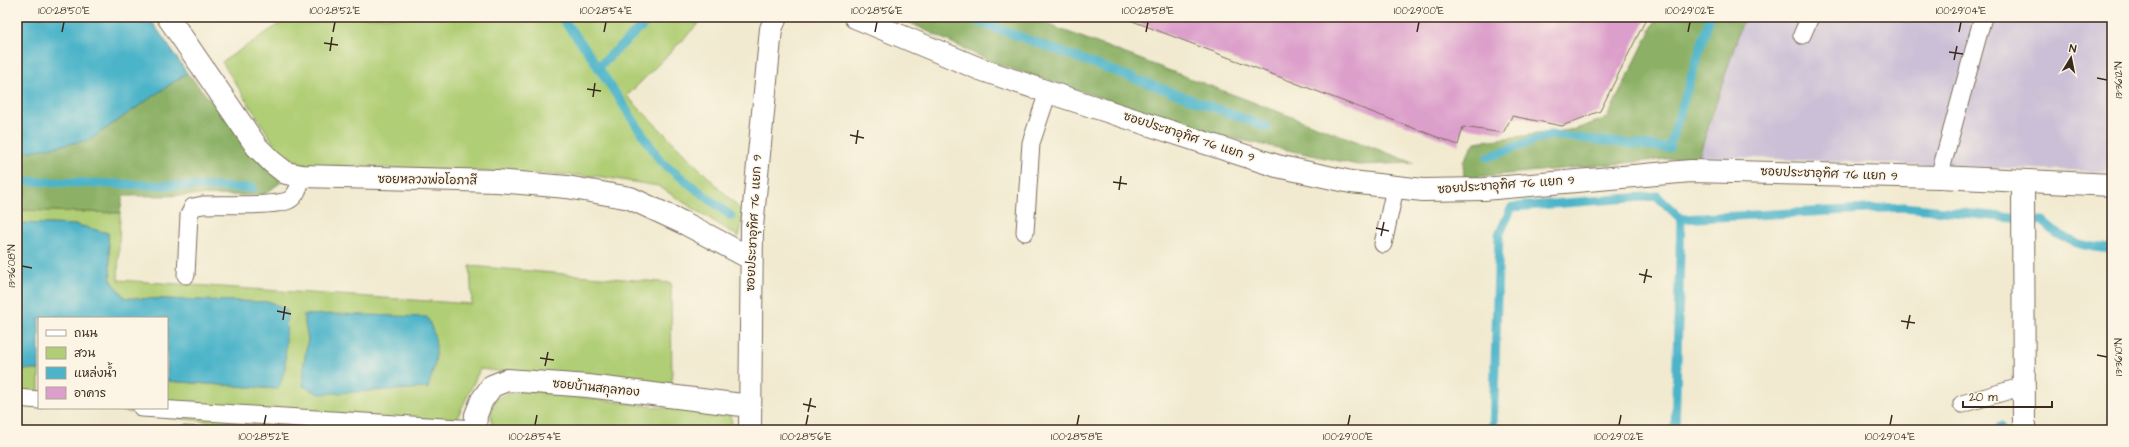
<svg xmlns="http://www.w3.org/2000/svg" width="2129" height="447" viewBox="0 0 2129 447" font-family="'Architects Daughter','Playpen Sans Thai',sans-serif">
<rect width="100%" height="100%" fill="#fcf5e5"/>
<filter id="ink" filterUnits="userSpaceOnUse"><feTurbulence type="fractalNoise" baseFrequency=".025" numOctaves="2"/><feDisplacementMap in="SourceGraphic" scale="8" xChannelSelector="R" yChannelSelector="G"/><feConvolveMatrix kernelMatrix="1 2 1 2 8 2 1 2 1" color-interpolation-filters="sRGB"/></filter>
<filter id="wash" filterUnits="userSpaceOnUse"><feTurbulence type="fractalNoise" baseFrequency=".012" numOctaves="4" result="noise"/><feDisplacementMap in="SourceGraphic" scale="16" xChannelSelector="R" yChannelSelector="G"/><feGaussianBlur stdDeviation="0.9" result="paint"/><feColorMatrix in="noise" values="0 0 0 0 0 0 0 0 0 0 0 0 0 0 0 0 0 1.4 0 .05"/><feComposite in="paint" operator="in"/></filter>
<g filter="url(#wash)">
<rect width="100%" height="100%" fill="#f1ead0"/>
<path fill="#cabfd6" d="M1744,17H2097L2112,22V172L1699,156Z"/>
<path fill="#b0ce75" stroke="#767c4a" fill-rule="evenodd" d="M290,17H705L627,96L744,213L739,237L658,186L597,176L302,165L278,150L222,62Z
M17,210L120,213L118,280L472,304L470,266L671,283L672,390L480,369L459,414L456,430H270L99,408H167V381L277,389L271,302L125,298L111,280L108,233L77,225L17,223ZM304,315L428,388L303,368L308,339Z
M17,369L39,370V401L17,398Z
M534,391L665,408L729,412L734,430H492L491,410L496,398L513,392Z"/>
<path fill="#8cb166" stroke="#646e42" d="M898,17H1028L1414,163L1358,165L1213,134L994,63Z
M1657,17H1744L1699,156L1464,178L1463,162L1475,142L1576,129L1607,118Z
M187,73L281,182L264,195L123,196L120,213L17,210V154L89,140Z"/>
<path fill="#4bb4c9" stroke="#436f74" d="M17,17H149L187,73L89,140L17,154Z
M17,223L77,225L108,233L111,280L125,298L271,302L287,311L285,369L278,389L167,381V318H39V370L17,369Z
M336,314L427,317C441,345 437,359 428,388L319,394L303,386V368L308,339L303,315Z"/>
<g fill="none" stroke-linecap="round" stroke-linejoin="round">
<path stroke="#4bb4c9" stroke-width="9" d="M561,17L586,49L661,162L731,216
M632,17L641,28
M966,17L1267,127
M598,67L652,17
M1488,157L1550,135L1669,148L1710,17
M17,181L253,188
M2000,427V430
M1493,430L1499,235L1512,207L1657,196L1681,219L1904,207L2042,221C2063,242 2083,247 2112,249
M1675,430L1681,219"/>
</g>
<g id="blocks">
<path fill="#dc9fcb" d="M1122,17H1647L1600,111L1562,126L1512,116L1503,133L1463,127L1458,145Z
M181,426L208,427V430H181Z"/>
</g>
</g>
<g filter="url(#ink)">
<use href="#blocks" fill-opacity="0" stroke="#7b6d5c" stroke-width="1"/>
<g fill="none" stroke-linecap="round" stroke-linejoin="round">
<g stroke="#7b6d5c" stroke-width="19">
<path id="lane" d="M1802,35L1810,17
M1939,177L1983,17
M1025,232L1031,143L1048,92
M1383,244L1395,188
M186,275L189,215L193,207L203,205C221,204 276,207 289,200C297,196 300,184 302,176
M17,398L39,400
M1962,404L2024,386
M142,408L475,429"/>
</g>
<g stroke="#7b6d5c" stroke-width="24">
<path id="street" d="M168,17L257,147L272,162L286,173L302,176L497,181L567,187L630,198L686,224L750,258
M855,17L980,69L1048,92L1277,166L1351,182L1423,190L1484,189L1691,171L1939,177L2112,185
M2023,181L2024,430
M475,430L476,415L482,400L492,386L507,380L588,386L750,406
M750,430L752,227L771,29L776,17"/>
</g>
<use href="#lane" stroke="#fff" stroke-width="17"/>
<use href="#street" stroke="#fff" stroke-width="22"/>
</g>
</g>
<path fill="none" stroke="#3b2a1e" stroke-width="1.5" d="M62,32L64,22M333,32L335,22M604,32L606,22M875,32L877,22M1146,32L1148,22M1417,32L1419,22M1688,32L1690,22M1959,32L1961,22M324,43L338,45M330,51L332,37M1949,52L1963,54M1954,60L1957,46M2097,78L2107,80M587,89L601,91M593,97L595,83M850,135L864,138M856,144L858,130M1113,182L1127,184M1119,190L1121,176M1376,228L1389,231M1381,236L1384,222M22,266L32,268M1639,274L1652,277M1644,283L1647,269M277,311L291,314M283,320L285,306M1901,321L1915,323M1907,329L1910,315M2097,355L2107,357M540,358L554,360M545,366L548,352M803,404L816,407M808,412L811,398M264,425L266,415M535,425L537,415M806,425L808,415M1077,425L1079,415M1348,425L1350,415M1619,425L1621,415M1890,425L1892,415"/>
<g text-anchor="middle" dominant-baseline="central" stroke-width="3" stroke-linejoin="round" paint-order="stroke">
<g font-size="12" fill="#3b2a1e" stroke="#fcf5e5">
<text transform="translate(1189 137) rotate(18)">ซอยประชาอุทิศ 76 แยก 9</text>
<text transform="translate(1829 174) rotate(2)">ซอยประชาอุทิศ 76 แยก 9</text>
<text transform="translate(427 180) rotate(1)">ซอยหลวงพ่อโอภาสี</text>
<text transform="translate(1506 185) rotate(-4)">ซอยประชาอุทิศ 76 แยก 9</text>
<text transform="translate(754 223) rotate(-87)">ซอยประชาอุทิศ 76 แยก 9</text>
<text transform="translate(596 388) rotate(6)">ซอยบ้านสกุลทอง</text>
</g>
</g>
<rect width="2129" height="447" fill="none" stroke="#fcf5e5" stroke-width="44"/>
<rect x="38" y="317" width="130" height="92" fill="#fcf5e5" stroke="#afa495"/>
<rect x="46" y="330" width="20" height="6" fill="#ffffff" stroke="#afa495"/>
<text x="74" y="337" font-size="12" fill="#3b2a1e">ถนน</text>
<rect x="46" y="347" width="20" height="12" fill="#b0ce75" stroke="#afa495"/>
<text x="74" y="357" font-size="12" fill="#3b2a1e">สวน</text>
<rect x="46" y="367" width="20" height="12" fill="#4bb4c9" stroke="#afa495"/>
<text x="74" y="377" font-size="12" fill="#3b2a1e">แหล่งน้ำ</text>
<rect x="46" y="387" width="20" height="12" fill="#dc9fcb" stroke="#afa495"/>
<text x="74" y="397" font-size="12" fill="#3b2a1e">อาคาร</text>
<g transform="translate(2071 58) rotate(10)" stroke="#fcf5e5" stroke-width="3" paint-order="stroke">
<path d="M0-3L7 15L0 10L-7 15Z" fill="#3b2a1e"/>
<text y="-6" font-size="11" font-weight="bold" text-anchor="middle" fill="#3b2a1e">N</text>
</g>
<path d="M1963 401v6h89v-6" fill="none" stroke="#3b2a1e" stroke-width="2"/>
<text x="1969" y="401" font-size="12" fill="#3b2a1e" stroke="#fcf5e5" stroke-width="3" paint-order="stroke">20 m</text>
<rect x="22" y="22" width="2085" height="403" fill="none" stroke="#3b2a1e" stroke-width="1.5"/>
<g font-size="10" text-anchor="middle" fill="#3b2a1e">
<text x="64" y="14">100°28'50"E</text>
<text x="335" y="14">100°28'52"E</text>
<text x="606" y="14">100°28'54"E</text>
<text x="877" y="14">100°28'56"E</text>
<text x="1148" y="14">100°28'58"E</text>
<text x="1419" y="14">100°29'00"E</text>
<text x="1690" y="14">100°29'02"E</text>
<text x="1961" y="14">100°29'04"E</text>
<text transform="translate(2118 80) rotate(-90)" y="4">13°36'12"N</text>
<text transform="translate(11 266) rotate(-90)" y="4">13°36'08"N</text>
<text transform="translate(2118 357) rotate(-90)" y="4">13°36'10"N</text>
<text x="264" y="440">100°28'52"E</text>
<text x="535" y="440">100°28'54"E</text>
<text x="806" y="440">100°28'56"E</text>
<text x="1077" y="440">100°28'58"E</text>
<text x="1348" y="440">100°29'00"E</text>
<text x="1619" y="440">100°29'02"E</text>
<text x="1890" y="440">100°29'04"E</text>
</g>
</svg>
